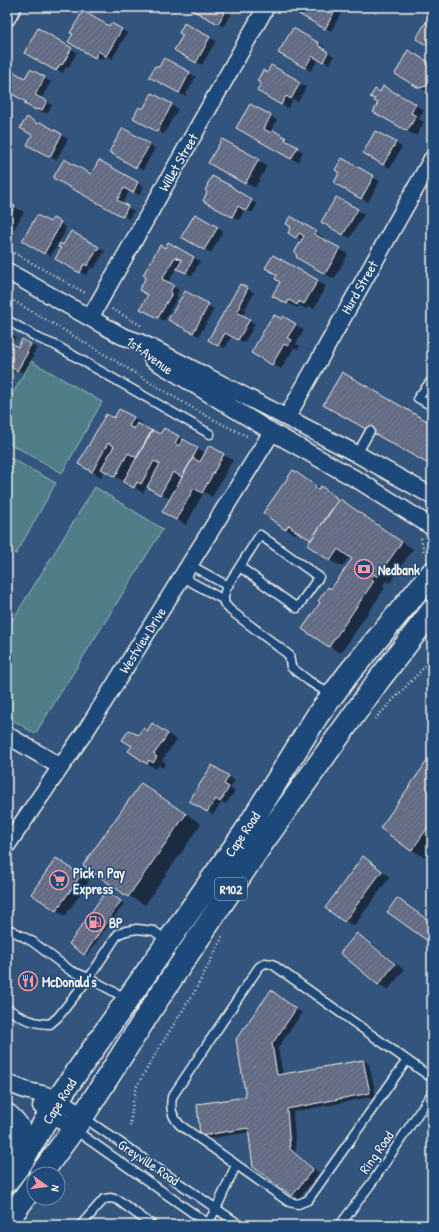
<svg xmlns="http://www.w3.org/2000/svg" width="439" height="1232" viewBox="0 0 439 1232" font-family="'Patrick Hand',sans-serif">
<defs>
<pattern id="building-hatch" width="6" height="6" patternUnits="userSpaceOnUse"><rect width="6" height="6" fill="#626b84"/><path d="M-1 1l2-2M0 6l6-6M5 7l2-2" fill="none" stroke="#798195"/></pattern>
</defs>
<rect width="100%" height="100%" fill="#33547d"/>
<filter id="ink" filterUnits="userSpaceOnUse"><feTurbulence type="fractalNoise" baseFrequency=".025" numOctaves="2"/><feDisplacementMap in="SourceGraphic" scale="8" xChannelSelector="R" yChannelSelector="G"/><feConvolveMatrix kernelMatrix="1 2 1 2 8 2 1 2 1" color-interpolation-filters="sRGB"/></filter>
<g filter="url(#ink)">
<path fill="#4f7e88" stroke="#a2b8b8" d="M31,361L102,402L62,473L7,442V404Z
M7,456L56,483L16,554L7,549Z
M95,487L163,529L35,734L7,716V629Z"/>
<path fill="#0007" d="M192,7H235L224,27L192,8Z
M302,7H338L343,10L331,31L298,13Z
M112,24L127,33L112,59L105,54L101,60L70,42L110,28Z
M185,24L216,41L202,65L175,50L184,35Z
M293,29L325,47L323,50L334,56L329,64L319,58L311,71L280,53Z
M38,30L77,52L68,68L66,67L63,73L26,52Z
M164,59L196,77L185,96L151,76L159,69Z
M432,65V89L426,91L396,74Z
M272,66L301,83V84L306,87L298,102L293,99L288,108L258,91Z
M30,70L51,82L41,99L52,105L48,113L42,112L32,107L27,101L7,90V82L25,80Z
M384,87L424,110L419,119L424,122L416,136L375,112L379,103L380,93Z
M152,94L178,109L164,134L134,118L144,110Z
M251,105L277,120L270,133L272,134L273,131L292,142L291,145L303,152L298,162L238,128Z
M40,123L68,139L56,160L28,144Z
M123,130L155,148L143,170L111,152Z
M376,132L402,147L390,168L364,153Z
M222,140L267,166L255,188L210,162Z
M342,159L380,181L368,202L335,183L341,172Z
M100,161L144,187L139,195L130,190L122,204L134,211L129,219L55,178L92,175Z
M238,193L257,204L252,213L245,209L239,220L204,200Z
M336,198L364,214L350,238L323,222Z
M7,203L24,212L9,238L7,236Z
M195,215L223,231L211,253L183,237Z
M290,218L324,237L323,240L348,254L334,279L297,258L302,240L289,232L292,227Z
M53,219L66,227L64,231L65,232L51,256L23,241L51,223Z
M71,233L105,251L94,269L91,267L86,275L62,263L64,246Z
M169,244L200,261L192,276L177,267L168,283L179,290L176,296L178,297L164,321L142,308L149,295L166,249Z
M273,256L326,286L314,309L309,306L306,309L299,305L297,308L274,295L282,282Z
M241,285L254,293L245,309L246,310L243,316L255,324L244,343L232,336L225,348L209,340Z
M185,292L214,309L199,336L169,319Z
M283,318L304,330L296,344L300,346L298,350L294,348L281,369L252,352L273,320H282Z
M7,332L16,337L12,344L18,348L23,340L37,348L32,356H34L24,373L16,369L7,384Z
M119,410L142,423L141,426L160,436L164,429L206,453L210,447L233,460L212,497L204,492L186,525L163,512L170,499L151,488L147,486L143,493L105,470L101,477L79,464L114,419Z
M302,476L320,489L321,487L352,507L413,549L390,583L386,581L382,586L385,588L341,653L329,646L332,590L353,559L350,556L342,567L330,560L312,540L298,531L295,534L286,529Z
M153,724L177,740L162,760L166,763L163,768L159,765L156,769L147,763L139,736L144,729L148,731Z
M432,756V845L424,857L412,850L381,828Z
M219,770L235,781L230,788L235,791L226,804L222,802L213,815L207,811Z
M141,784L157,793L201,824L145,905L129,896L85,865Z
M363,858L390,877L354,926L345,921Z
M56,859L89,881L65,916L56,910Z
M109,894L124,904L87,955L84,954Z
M398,899L432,922V943Z
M357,934L366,939L404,970L388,990L379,984L341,953Z
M277,995L302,1013L278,1048L283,1075L363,1061L369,1064L376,1096L293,1112L296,1153L319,1173L299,1199L254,1167L250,1132L207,1139L201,1136L247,1098Z"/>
<path fill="url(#building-hatch)" stroke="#f4f1e8" d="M191,7H227L218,24L190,9Z
M301,7H337L325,29L297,13Z
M83,11L109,26L111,23L122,29L106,56L98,51L95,58L68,42L73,34L70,33Z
M430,15L432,16V48L416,39Z
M184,23L210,37L196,63L174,50L183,35L179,33Z
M38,28L72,48L62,65L60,64L56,71L24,53Z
M293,28L319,43L318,45L328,52L323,62L312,56L305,68L278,53Z
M408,50L432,64V76L427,86L419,88L395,74Z
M164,58L190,72L179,93L149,77L155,66L159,67Z
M271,65L296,79L295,80L300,83L291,99L286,96L281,105L257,91L261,83L257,81L263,70L267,73Z
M30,69L45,77L35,95L47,101L42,110L34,109L24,104L26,102L7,91V80L12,71L25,78Z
M383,86L416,104L411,113L416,116L407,131L373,112L378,103L374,101L375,99L370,97L375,89L380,92Z
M152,93L172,104L157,132L133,118L139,107L143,109Z
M250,104L271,115L264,129L271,133L273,130L286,138L285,140L298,147L291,159L236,128Z
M27,117L38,124L40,122L62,134L50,157L27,145L32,135L20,128Z
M123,128L150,144L136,168L109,152Z
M375,131L396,142L383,165L363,153Z
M222,139L259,159L245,184L208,163Z
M342,158L374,176L361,199L334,183L339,173L335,170Z
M64,159L91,174L99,160L138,182L133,193L124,188L117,200L128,206L123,217L53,178Z
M212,176L233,187V188L252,200L246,211L238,206L232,217L203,201L207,192L205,190L208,185H207Z
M336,197L358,209L343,235L321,222Z
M7,202L15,206L7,220Z
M195,214L218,227L204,250L181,237Z
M37,215L50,222L53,218L61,222L58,227H59L44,254L22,241Z
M290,216L316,231L314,234L340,248L325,274L297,258L295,251L304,236L299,233L296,238L288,233L291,227L286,224Z
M71,231L99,247L87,266L84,264L80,273L55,259L61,248L58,247L60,243L63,245Z
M168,242L194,257L186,273L177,269L182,260L175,257L162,279L174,285L170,292L172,293L158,318L140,309L148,295L139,290L146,277L143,275L160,245L165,248Z
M273,255L318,280L304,304L299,301L297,305L289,300L287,304L272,296L280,282L275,279L277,275L265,268Z
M240,284L248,288L239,305L241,306L237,312L250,319L238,340L225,333L218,346L208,340Z
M185,291L209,304L193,333L168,320Z
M274,315L282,319L283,316L296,324L287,338L292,340L288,346L284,344L272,365L251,353L271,318H273Z
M22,339L31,344L27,352H28L17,371L10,366L7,371V340L18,347Z
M342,372L432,424V466L323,405Z
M119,409L134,417L129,426L134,429L137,423L152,431L137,458L128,453L115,477L101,469L114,446L108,443L92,472L78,464L106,414L114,418Z
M164,428L179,436L175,443L179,446L183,439L198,448L182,477L173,472L160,495L147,487L160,464L154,461L141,484L137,482L134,488L123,482L152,430L160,434Z
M209,445L224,454L202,493L194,488L176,520L162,512L193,458L200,462Z
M293,470L316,486L315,488L318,490L321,486L336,497L335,498L338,500L311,540L291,528L292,527L289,525L285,530L263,513Z
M340,499L402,542L377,577L374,574L371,578L374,581L329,647L302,629L320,603L318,601L328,587L331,589L352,559L338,549L330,561L307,545Z
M152,723L168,734L154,754L157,757L153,763L149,760L147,764L128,751L132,746L122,740L129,730L138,735L143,728L147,731Z
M432,754V822L411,851L380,828Z
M212,765L229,776L224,784L229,787L220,802L216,799L207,812L189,801Z
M141,783L186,814L128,897L83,865Z
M363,856L382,871L344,922L325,908Z
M56,858L81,875L56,911L31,894Z
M106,891L121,901L84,955L69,944Z
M397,898L432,923V944L387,912Z
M357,933L395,964L378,985L340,953Z
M271,990L296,1009L272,1044L277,1075L363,1060L370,1093L287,1109L290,1149L313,1169L292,1196L253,1167L248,1128L200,1136L197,1104L246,1097L236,1039Z"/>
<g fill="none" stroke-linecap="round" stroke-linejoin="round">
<g stroke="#f4f1e8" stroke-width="11">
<path id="service" d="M7,320L40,339L55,345L210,434
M432,380L418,398L432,406
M357,454L370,431
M190,565L228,586
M240,567L297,608L319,577L260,535L226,588L224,596V603L230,610L289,655L291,667L309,681L331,695
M182,577L224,600
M7,930H11L33,942L71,971L89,978L127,999
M7,1008C20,1018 34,1024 50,1024L58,1017L89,978L118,934L126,931L137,929L154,931L167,941
M407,1060L308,1200L298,1204L289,1202L180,1125C172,1117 170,1109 172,1097L259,967L265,963L272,964L432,1078
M83,1117L240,1225
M75,1130L210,1225
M81,1225L104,1199L111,1198L118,1200L152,1225
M207,1225L216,1209L236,1165
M340,1225L373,1181L432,1093"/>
</g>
<g stroke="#f4f1e8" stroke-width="19">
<path id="minor" d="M7,18L13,7
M7,271L122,336L139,342L150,347L357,454L432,496
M90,318L266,7
M152,359L272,432L361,482L432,527
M287,417L432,159
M7,735L61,767
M7,845L87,729L272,432
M7,1083L28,1091L42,1094L58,1099L83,1116
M41,1106L73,1129"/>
</g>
<g stroke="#f4f1e8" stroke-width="25">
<path id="primary" d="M7,1115C26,1131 22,1139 21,1161
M41,1174L83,1116L157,1000L263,842L378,681L432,611
M7,1181L21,1163L58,1099L245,832L317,716L349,673L432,573
M7,1222L34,1184"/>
</g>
<path stroke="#f4f1e8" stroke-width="2.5" stroke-dasharray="1 3" stroke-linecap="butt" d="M7,249L87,294
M7,297C50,322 93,347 135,373C172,396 209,419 249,437
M112,309L142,326
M421,538L424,552
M375,719L432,659
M130,1126L133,1102L137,1086L159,1048L195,991L223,936"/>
<use href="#service" stroke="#1f4a7a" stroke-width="8"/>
<use href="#minor" stroke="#1f4a7a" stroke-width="16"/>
<use href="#primary" stroke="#1f4a7a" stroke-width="22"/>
</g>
</g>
<defs>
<g id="bank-ring" transform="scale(1)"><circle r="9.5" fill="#1f4a7a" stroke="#ff9aa2" stroke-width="1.5"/><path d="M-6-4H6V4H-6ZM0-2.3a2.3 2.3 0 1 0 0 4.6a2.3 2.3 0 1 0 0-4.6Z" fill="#ff9aa2"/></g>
<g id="supermarket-ring" transform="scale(1)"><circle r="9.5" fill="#1f4a7a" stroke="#ff9aa2" stroke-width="1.5"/><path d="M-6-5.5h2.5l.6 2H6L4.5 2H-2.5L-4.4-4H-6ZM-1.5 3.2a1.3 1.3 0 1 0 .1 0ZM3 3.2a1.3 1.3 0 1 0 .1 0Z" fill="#ff9aa2"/></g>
<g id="fuel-ring" transform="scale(1)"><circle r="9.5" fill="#1f4a7a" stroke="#ff9aa2" stroke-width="1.5"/><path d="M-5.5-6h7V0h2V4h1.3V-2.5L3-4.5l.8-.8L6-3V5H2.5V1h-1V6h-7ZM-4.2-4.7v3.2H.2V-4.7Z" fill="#ff9aa2"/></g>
<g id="restaurant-ring" transform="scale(1)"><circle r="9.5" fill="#1f4a7a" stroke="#ff9aa2" stroke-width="1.5"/><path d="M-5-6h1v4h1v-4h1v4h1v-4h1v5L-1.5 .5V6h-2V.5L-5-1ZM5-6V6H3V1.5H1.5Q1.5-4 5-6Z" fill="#ff9aa2"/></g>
</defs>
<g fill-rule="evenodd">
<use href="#bank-ring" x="364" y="569"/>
<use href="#supermarket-ring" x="59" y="880"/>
<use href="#fuel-ring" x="95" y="922"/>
<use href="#restaurant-ring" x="28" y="981"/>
</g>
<g text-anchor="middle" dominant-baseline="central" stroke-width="3" stroke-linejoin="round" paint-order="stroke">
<rect fill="#1f4a7a" stroke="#b4bfc7" stroke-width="1" x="215" y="878" width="32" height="22" rx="3"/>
<g font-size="13" font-weight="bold" fill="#f4f1e8">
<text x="231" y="889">R102</text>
</g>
<g font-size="14" fill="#f4f1e8" stroke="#1f4a7a">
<text transform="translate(178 162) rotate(-60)">Willet Street</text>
<text transform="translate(359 287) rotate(-60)">Hurd Street</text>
<text transform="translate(150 355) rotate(36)">1st Avenue</text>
<text transform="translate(142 640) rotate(-58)">Westview Drive</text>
<text transform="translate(242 834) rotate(-56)">Cape Road</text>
<text transform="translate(59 1101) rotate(-58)">Cape Road</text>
<text transform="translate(376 1152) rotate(-55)">Ring Road</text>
<text transform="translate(149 1162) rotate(34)">Greyville Road</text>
</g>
<g font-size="14" font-weight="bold" fill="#f4f1e8" stroke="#1f4a7a" text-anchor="start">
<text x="378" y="569">Nedbank</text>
<text x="73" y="872">Pick n Pay<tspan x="73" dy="16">Express</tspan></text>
<text x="109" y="922">BP</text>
<text x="42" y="981">McDonald's</text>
</g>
</g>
<rect width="439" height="1232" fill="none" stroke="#1f4a7a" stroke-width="24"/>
<rect x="12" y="12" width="415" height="1208" fill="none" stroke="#f4f1e8" stroke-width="1.5" filter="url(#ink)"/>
<g transform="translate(46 1186) rotate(104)"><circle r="19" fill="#1f4a7a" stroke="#748da6"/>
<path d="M0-3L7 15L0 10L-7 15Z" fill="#ff9aa2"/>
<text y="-6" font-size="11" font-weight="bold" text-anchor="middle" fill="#f4f1e8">N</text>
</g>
</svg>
